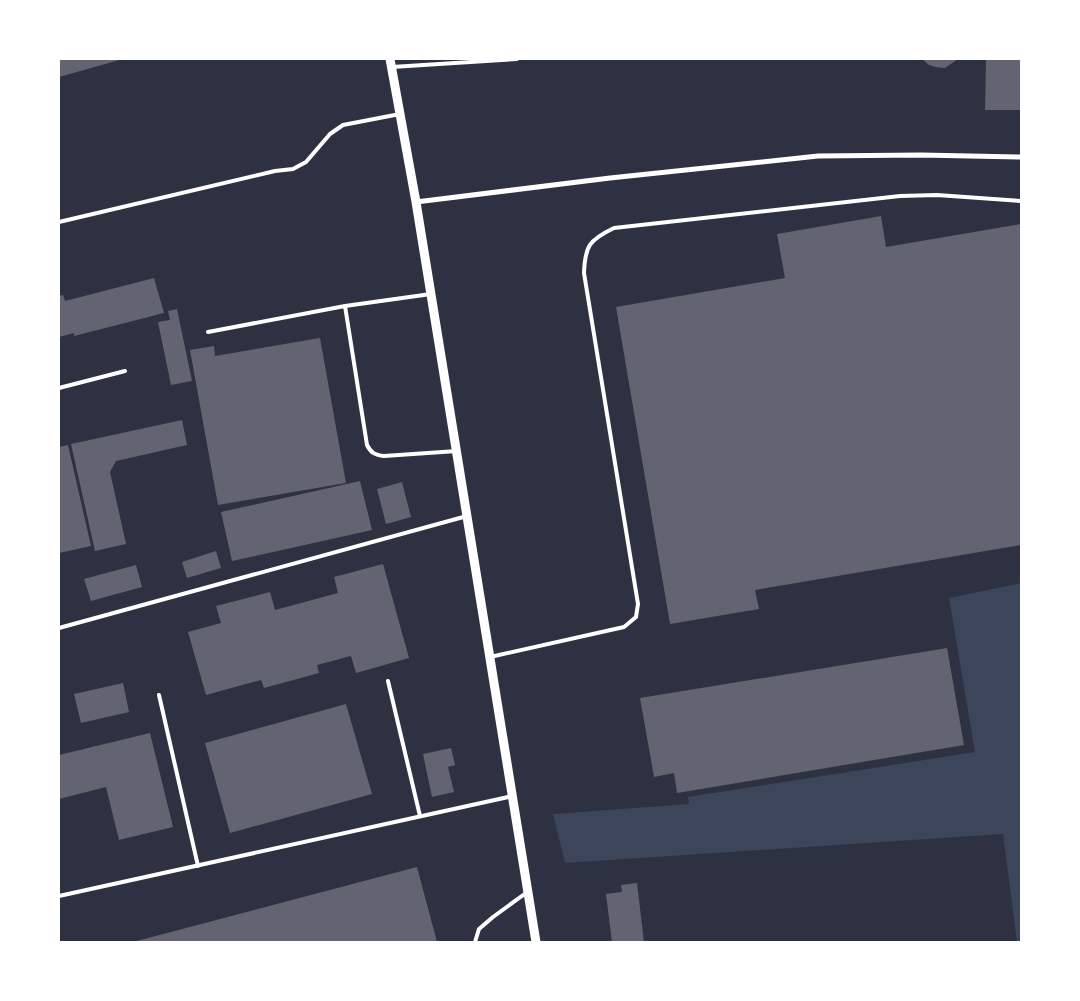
<svg xmlns="http://www.w3.org/2000/svg" width="1080" height="1001" viewBox="0 0 1080 1001" font-family="'Source Sans 3',sans-serif">
<rect width="100%" height="100%" fill="#2d3142"/>
<path fill="#3c4559" d="M1021,583V942H1017L1003,834L565,863L553,814L689,804L688,797L975,752L949,598Z"/>
<path fill="#626471" d="M59,59H123L59,77Z
M922,59H958L945,68L935,67L929,65Z
M986,59H1021V110H985Z
M881,216L886,247L1021,224V545L755,590L759,609L670,624L616,307L785,278L777,234Z
M154,278L164,313L74,336V333L59,337V296L63,295L65,301Z
M177,309L192,381L171,385L158,322L170,320L168,311Z
M320,338L346,483L218,505L190,350L214,346L215,356Z
M182,420L187,445L116,461L110,472L126,544L95,551L71,444Z
M68,445L91,546L59,553V447Z
M360,481L372,530L232,561L221,512Z
M402,482L411,517L386,524L377,489Z
M216,551L221,568L187,578L182,562Z
M383,564L409,658L356,673L351,656L317,665L319,673L264,688L261,680L206,695L188,632L221,623L216,606L270,592L275,610L338,593L334,577Z
M136,565L142,587L91,601L84,579Z
M947,648L964,745L677,793L674,773L654,777L640,698Z
M123,683L129,712L81,723L74,694Z
M346,704L372,794L230,833L205,743Z
M150,733L173,827L119,840L106,787L59,799V755Z
M451,748L455,765L448,767L454,792L432,797L423,754Z
M417,867L437,942H133Z
M637,883L644,942H612L606,894L622,892L621,885Z"/>
<g fill="none" stroke-linecap="round" stroke-linejoin="round">
<path stroke="#fff" stroke-width="4" d="M392,67L517,59
M59,222L275,171L293,169L306,162L330,134L343,125L400,114
M345,306L367,445C371,453 375,455 384,456L457,451
M208,332L345,306L431,294
M59,388L125,371
M59,628L467,516
M490,657L624,627L636,617L638,604L584,273C585,246 589,240 614,228L900,196L937,195L1021,201
M388,681L420,816
M159,695L198,866
M59,896L513,796
M475,942L479,929L493,917L526,893"/>
<path stroke="#fff" stroke-width="5" d="M416,202L610,178L818,156L921,155L1021,157"/>
<path stroke="#fff" stroke-width="9" d="M390,59L416,202L536,942"/>
</g>
<rect width="1080" height="1001" fill="none" stroke="#ffffff" stroke-width="120"/>
</svg>
